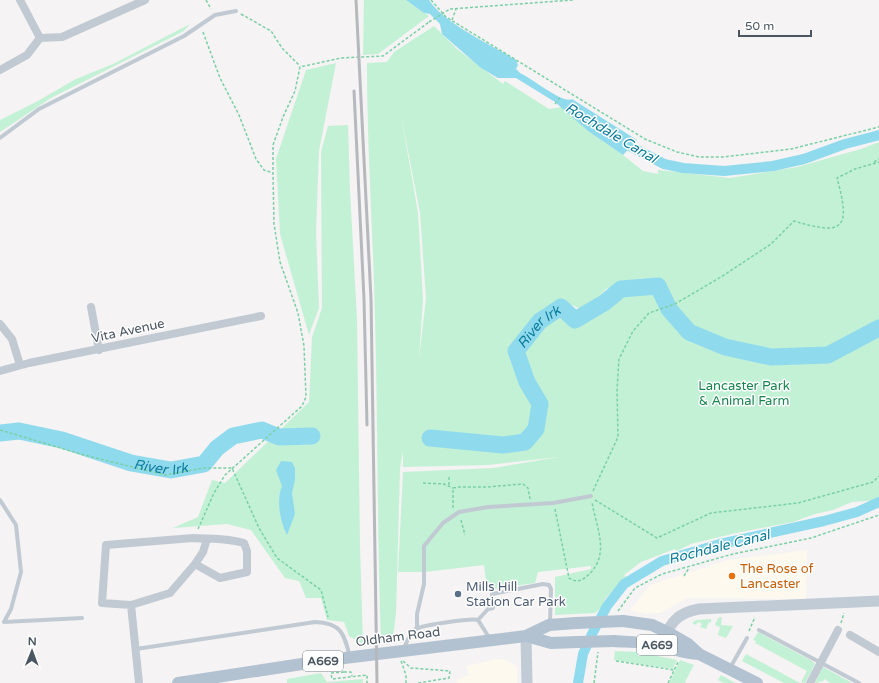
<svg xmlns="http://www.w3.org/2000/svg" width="879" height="683" viewBox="0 0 879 683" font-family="'Varela Round',sans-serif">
<rect width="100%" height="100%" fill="#f5f3f3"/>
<path fill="#fdf9ef" d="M807,550L806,599L687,598L661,613L646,614L630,610L650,585L727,560Z
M496,659L507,660L517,667V683H457L456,680L469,675L466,666Z"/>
<path fill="#c3f1d5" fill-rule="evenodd" d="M364,0H406L429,16L378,54L363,55Z
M190,24L184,31L51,98L0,132V120L36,102L76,79L113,64Z
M434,26L457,49L503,84L505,81L549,109L562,107L588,131L623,155L643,171L658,174V170L730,178L797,167L861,149L879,142V500L852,502L833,510L815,514L793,522L736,533L691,544L677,551L675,549L641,562L624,575L626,577L605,599L601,608L595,613L555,615V577L591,569V566L538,572L535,583L487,590L484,565L425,572H398L403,472L493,468L559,457L488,465L403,467V451L400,469L396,614L393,637L390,640L381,642C377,533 378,425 375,316C373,232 367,147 367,63L387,62L394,52ZM401,115L420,213L426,298L419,359L423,299L418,213ZM643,278L640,290L624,291L604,307L575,321L560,312L542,323L522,350L524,362L519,364L516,371L510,361L525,329L544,308L564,301L578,308L589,306L606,289Z
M336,63L319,151L316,232L319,308L309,335L280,234L276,159L306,70Z
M348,125L350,191L357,319L360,546L363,644L349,636L344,622L327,620L321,598H306L299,581L285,578L251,530L227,524L173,528L198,517L212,480L225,483L309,402L312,337L322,308L321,152L328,126Z
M722,617L721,625L733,626L726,638L718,635L720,627L715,625L718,618Z
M711,619V623L709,622L706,629L700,627L702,624L698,622L696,625L692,623L696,620Z
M758,632L812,661L815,664L805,683L801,682L807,671L755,643L756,641L753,640Z
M615,651L638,652V656H642L643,653L677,660L673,669L614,660Z
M746,654L800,683H784L742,661Z
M680,660L694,665L685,682L686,683H669Z
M823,667L852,683H830L825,679L822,682L820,681L818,683H815Z
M321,673L327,682L363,679V683H287V679Z
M721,675L735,683H724L718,680Z"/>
<path fill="#90daee" d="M406,0H429C445,24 490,44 516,60L518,65L516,69L520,73C530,77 564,105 572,99L637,140L623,155L588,131L555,102L516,78H498L481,68L442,34L440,24L430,14L424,13Z
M281,461L292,462L295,468V480L292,493L295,514L287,535C280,521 276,500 282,486L276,470Z"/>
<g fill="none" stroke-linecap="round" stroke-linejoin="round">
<path stroke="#90daee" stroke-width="10" d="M620,141L664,164L683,168L724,171L773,166L804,159L845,144L879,135
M578,683L583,654L592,634L607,606L624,584L662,561L720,544L824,521L857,512L879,502"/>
<g stroke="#90daee" stroke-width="17">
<path id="s1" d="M0,433L19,431L62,440L131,463L171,470L204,464L217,448L233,436L262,430L279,437L312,436"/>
<path id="s2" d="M430,438L503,445L525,442L536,429L540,404L527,382L516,351L540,321L561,307L575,320L604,303L621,289L658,286L669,309L689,332L725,347L771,357L828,355L879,328"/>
</g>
<path stroke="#7ad0a6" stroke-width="1.5" stroke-dasharray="3 2" stroke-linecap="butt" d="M206,0L211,9
M431,0L446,17L645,139L677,152L699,157H723L791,149L879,127
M450,9L573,0
M241,14L271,31L282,48L300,66
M452,20L456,9
M203,32L220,78L239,115L256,159L264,170L273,173
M555,104L561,96
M874,162L879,159
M0,430L84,455L165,475L204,468H232L259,528L277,558L321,590L328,617
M449,477V486
M423,483L444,484L453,488
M593,491L618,437L617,390L619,359L633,331L649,313L675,304L721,277L771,244L794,221C844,236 851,229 837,178L855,169L879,162
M595,500L657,538L711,513L798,503L873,482L879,476
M453,508V488L458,487H487L523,484L528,488L530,499
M555,509L569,578C575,582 580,582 586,577C612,556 596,528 592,502
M461,520L465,535
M198,529L214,493L225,475L302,406L306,397L304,346L298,313L280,262L274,224L273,173V145L283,117L295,91L300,67L341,58L383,56L429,22
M684,576L689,568
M618,611L635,588L662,574L733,554L811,538L879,515
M841,623L844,613
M749,631L755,617
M401,661L406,675V683
M403,661L411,668L450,671L449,678L418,683
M616,661L674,670
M344,672L331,673L332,679L367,675V683
M344,672H351L352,676
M594,683L598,652
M668,683L678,662"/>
<path stroke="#c1cad2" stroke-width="4" d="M0,138L39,109L184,36L215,15L236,11
M0,500L16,525L21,572L11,609L4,622L82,618
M478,620L488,609L493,608L492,594L543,584L549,585L551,589L550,623
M417,627V614L424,584V546L443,523L459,512L488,507L553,503L591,496
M759,630L859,683
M136,649L315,622C341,623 344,633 350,657
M403,650C407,642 409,634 416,629C422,625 472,618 478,620L490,639
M730,668L747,638"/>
<path stroke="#c1cad2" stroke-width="8" d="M20,0L40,38
M0,70L27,55L40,38L62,37L145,0
M91,307L99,350
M0,324L12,339L20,365
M0,371L29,363L261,316
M195,564L220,578L247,572V551L244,543C228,538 210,539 193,538L106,545L102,603L131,605L170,593L195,564L203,552L207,539
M131,605L139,683
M850,635L879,652
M810,683L838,630"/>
<path stroke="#c1cbd6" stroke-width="11" d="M526,636L527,683
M660,645C670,625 675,613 699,609L879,601"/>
<path stroke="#b3c2d1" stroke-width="12" d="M623,621L652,625L667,632L688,644L699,654L757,683
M526,636L551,643L578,642
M614,641C629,642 644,642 659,645C672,648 684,654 699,654
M178,683L328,660L526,636L549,625L576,623"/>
<path stroke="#b5b8bd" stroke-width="3" d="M356,0L371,299L377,683
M354,91L364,299L367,425"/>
<path stroke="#7ad0a6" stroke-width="1.5" stroke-dasharray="3 2" stroke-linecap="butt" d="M429,22L450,9"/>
<path stroke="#b3c2d1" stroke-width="12" d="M576,623L623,621
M578,642L614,641"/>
</g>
<circle fill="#e8710a" stroke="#fff" stroke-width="1.5" cx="732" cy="576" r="4"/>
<circle fill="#5c6f8a" stroke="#fff" stroke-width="1.5" cx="458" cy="594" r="4"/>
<g text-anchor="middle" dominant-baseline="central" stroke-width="3" stroke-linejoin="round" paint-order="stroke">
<g fill="#fff" stroke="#808990" stroke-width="1">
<rect x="637" y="635" width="40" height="20" rx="3"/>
<rect x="303" y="651" width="40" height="20" rx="3"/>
</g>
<g font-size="12" font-weight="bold" fill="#4a5661">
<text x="657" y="645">A669</text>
<text x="323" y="661">A669</text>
</g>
<g font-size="13" fill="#4a5661" stroke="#fff">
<text transform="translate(128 331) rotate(-12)">Vita Avenue</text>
<text transform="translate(398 637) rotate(-7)">Oldham Road</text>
</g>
<g font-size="13" fill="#17864f" stroke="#fff">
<text x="744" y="386">Lancaster Park<tspan x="744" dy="15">&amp; Animal Farm</tspan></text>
</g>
<g font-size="13" fill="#c56008" stroke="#fff" text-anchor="start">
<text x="740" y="569">The Rose of<tspan x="740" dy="15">Lancaster</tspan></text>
</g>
<g font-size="13" fill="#4e5e75" stroke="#fff" text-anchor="start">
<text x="466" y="587">Mills Hill<tspan x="466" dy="15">Station Car Park</tspan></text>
</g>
<g font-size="14" font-style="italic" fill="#0c7c9b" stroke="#fff">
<text transform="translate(611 133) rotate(31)">Rochdale Canal</text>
<text stroke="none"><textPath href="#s2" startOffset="230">River Irk</textPath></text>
<text stroke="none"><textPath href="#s1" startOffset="166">River Irk</textPath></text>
<text transform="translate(719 547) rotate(-14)">Rochdale Canal</text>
</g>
</g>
<g transform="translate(32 651) rotate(1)" stroke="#ffffff" stroke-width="3" paint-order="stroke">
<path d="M0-3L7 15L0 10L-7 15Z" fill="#4a5661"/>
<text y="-6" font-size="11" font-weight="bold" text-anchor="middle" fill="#4a5661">N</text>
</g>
<path d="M739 30v6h72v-6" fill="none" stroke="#4a5661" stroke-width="2"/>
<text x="745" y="30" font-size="12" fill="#4a5661" stroke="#ffffff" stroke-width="3" paint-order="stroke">50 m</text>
</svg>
